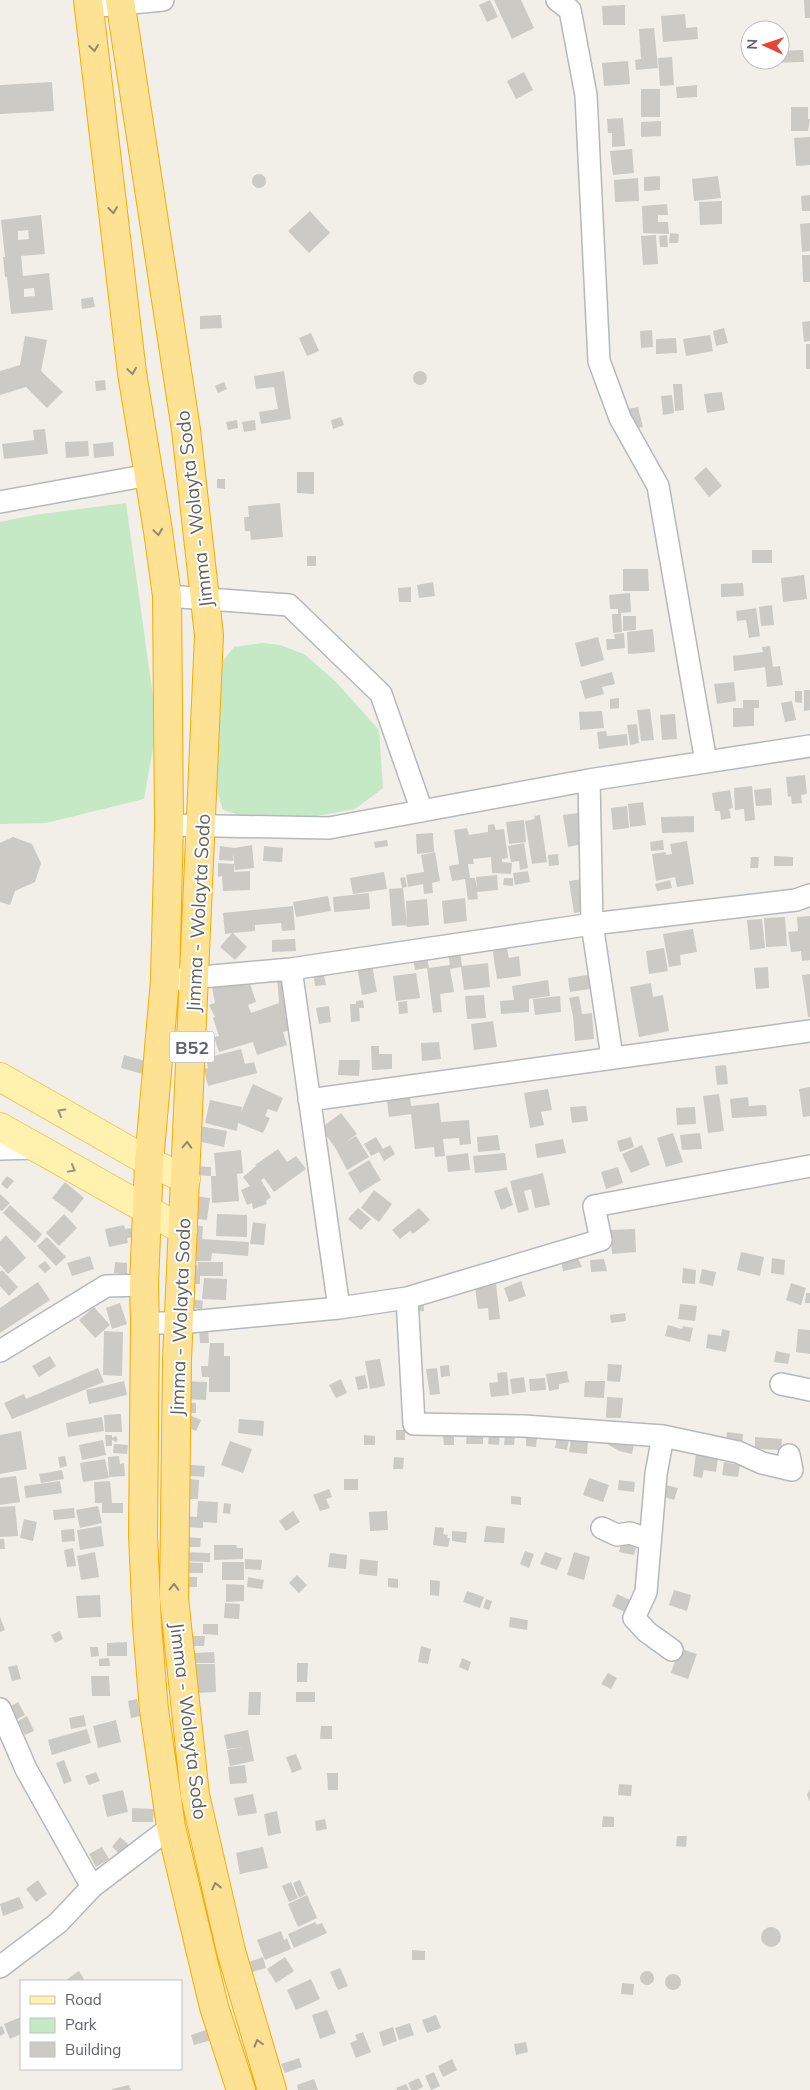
<svg xmlns="http://www.w3.org/2000/svg" width="810" height="2090" viewBox="0 0 810 2090" font-family="Mulish,sans-serif">
<rect width="100%" height="100%" fill="#f1efe8"/>
<path fill="#c5e8c5" d="M126,503L157,725L144,799L46,823L0,824V522L34,515Z
M262,643L280,645L304,654L335,681L379,730L383,788L355,809L300,819H253L223,810L213,778L218,667L234,647Z"/>
<path fill="#cccac5" fill-rule="evenodd" d="M490,0L498,17L487,22L479,5Z
M494,0H521L534,28L512,39Z
M804,0H810V18H805Z
M625,5V25H603L602,6Z
M685,14L686,28L697,27L698,39L663,42L661,16Z
M654,28L658,68L636,70L635,60L641,59L639,29Z
M803,50L804,62L772,63V60H780V51Z
M672,57L674,85L660,86L658,58Z
M628,61L630,84L604,86L602,63Z
M524,72L533,90L516,99L507,81Z
M52,82L54,111L0,114V85Z
M697,85V97L677,98L676,87Z
M641,89H660V117H641Z
M791,107H808V119H810L808,131H791Z
M623,118L625,146L612,147V133H608L607,119Z
M661,121V136L641,137V122Z
M810,137V165L796,166L794,138Z
M632,149L634,173L613,175L610,151Z
M252 181a7 7 0 1 1 14 0a7 7 0 1 1-14 0Z
M660,176V190L644,191V177Z
M718,176L721,198L694,201L692,179Z
M638,178L639,201L615,202L614,180Z
M810,195V211H802L801,196Z
M722,201V224L700,225L699,202Z
M667,204L668,215H658V222H668L669,234L643,233L642,206Z
M310,211L330,233L309,253L288,231Z
M41,215L45,254L21,256L23,276L49,273L53,310L11,314L7,277H5L3,257H5L1,220ZM28,230L29,239L18,240V231ZM34,288L35,296L24,297V289Z
M810,223V251L802,252L800,224Z
M670,233L679,234L678,243H669Z
M656,235L658,264L643,265L641,236Z
M667,235L668,247H660L659,236Z
M802,255H810V282H803Z
M93,297L95,307L82,309L81,299Z
M221,315L222,328L200,329V316Z
M810,321V341L804,342L802,322Z
M724,328L728,343L716,346L713,331Z
M652,330L653,347L641,348L640,331Z
M311,333L319,351L307,356L299,338Z
M710,335L713,351L686,356L683,339Z
M25,336L47,340L41,371L63,392L47,408L26,387L0,395V371L20,365Z
M676,338L677,353L656,354V339Z
M806,344H810V369H806Z
M413 378a7 7 0 1 1 14 0a7 7 0 1 1-14 0Z
M284,371L291,419L261,424L259,412L278,409L274,387L256,389L254,376Z
M105,380L106,390L96,391L95,381Z
M224,382L227,389L218,393L215,386Z
M673,384H682L684,410L675,411Z
M722,392L725,410L707,413L704,394Z
M672,395L674,413L663,415L661,396Z
M638,407L643,427L633,429L628,409Z
M341,417L344,425L333,429L331,420Z
M237,420L238,428L228,430L226,422Z
M255,420L256,430L244,432L242,422Z
M45,429L48,454L4,459L2,444L34,440L33,430Z
M88,441L89,456L66,458L65,442Z
M113,442L114,456L94,458L93,444Z
M706,467L722,486L709,497L694,478Z
M297,472H314V494L297,493Z
M217,479H225V489L217,488Z
M280,503L283,537L251,540L250,531H245L244,517H249L248,506Z
M752,550H772V563H752Z
M307,556H316V566H307Z
M623,569H648L649,591H623Z
M804,575L807,599L783,602L781,578Z
M433,582L435,596L419,598L417,585Z
M743,583L744,596L721,597V584Z
M411,587V602H399L398,588Z
M630,593L631,612L621,613L622,632L613,633L612,614H618V609H610L609,595Z
M772,605L774,625L761,626L759,607Z
M756,608L760,636L749,638L746,620L737,621L736,611Z
M623,616H636V630L623,631Z
M653,629L655,652L628,654L627,632Z
M624,633L625,648L607,650L606,639H615L614,634Z
M598,637L604,660L581,667L575,643Z
M770,646L773,667L780,666L783,685L767,687L765,667L734,671L733,656L763,652L762,647Z
M612,672L615,684L602,687L604,694L585,699L580,681Z
M734,682L736,701L717,704L714,684Z
M804,690H810V710L804,711Z
M795,691H802V703L795,702Z
M619,698V708L610,709V699Z
M743,700H759V708H754V726L733,727V708H743Z
M792,701L796,720L785,722L781,703Z
M650,709L654,740L641,741L637,710Z
M602,711L604,728L580,730L579,712Z
M675,714L677,739L662,740L660,715Z
M637,724L639,743L630,745L627,725Z
M606,731L607,736L627,734L628,745L599,749L597,732Z
M805,775L807,794L801,795L802,803L792,804L791,796L788,797L786,777Z
M752,786L755,820L745,821L744,809L735,810L734,788Z
M771,788L772,805L756,806L754,790Z
M730,790L733,808L729,809L731,818L721,820L720,811H715L712,793Z
M643,802L646,825L630,827L628,804Z
M627,806L629,828L613,830L611,808Z
M578,813L583,844L568,847L563,815Z
M540,815L547,862L532,864L525,821L535,819L534,816Z
M694,816V832L662,833L661,817Z
M524,820L526,842L509,844L506,822Z
M494,824L496,830L504,829L508,858L502,859V862L512,863L511,874L492,873L491,857L473,859L474,864H468L470,878H475L477,889L476,877L497,875L498,890L477,892L478,899L468,900L465,879L452,881L449,866L459,864L454,830L467,828L469,835L488,832V825Z
M433,833L434,852L417,854L416,834Z
M13,837L32,844L41,863L35,882L15,891L10,905L0,902V843Z
M387,840L388,846L375,848L374,842Z
M663,840L664,850L651,851L650,842Z
M687,841L694,884L677,887L675,877L656,881L652,854L665,852L666,855L672,854L670,844Z
M524,843L528,868L520,870L519,861L511,862L508,846Z
M252,845L254,868L235,870L233,853V861L219,860L220,846L234,848Z
M264,846L283,848L282,862L263,861Z
M435,852L440,881L432,883L433,893L424,894L423,884L408,887L406,875L424,872L421,855Z
M558,854L559,865L549,866L548,855Z
M774,856L793,857V866H774Z
M751,857H759L758,868H750Z
M218,863L234,864V872L250,871V890L223,891L222,876L218,877Z
M528,871L530,882L515,885L513,873Z
M384,872L387,889L353,894L350,878Z
M405,877L407,887L402,888L400,878Z
M504,878H513V886L503,885Z
M583,879L588,911L574,913L569,881Z
M670,880L672,888L657,891L655,884Z
M403,888L407,925L392,926L389,889Z
M369,893L370,909L334,912L333,897Z
M328,896L331,911L296,917L293,902Z
M465,898L467,921L444,924L442,901Z
M427,899L429,925L407,927L406,901Z
M293,906L295,930L282,931L281,923L255,925V931L233,933L247,947L235,960L220,947L232,933L225,934L223,913Z
M810,916V960L802,961L801,951L791,952L788,932L798,931L797,917Z
M785,917L787,946L766,947L764,918Z
M762,919L765,948L750,950L747,920Z
M693,929L697,952L680,955L681,965L669,967L663,934Z
M295,939L296,951L272,952V940Z
M506,944L509,958L519,956L521,976L497,979L492,947Z
M664,948L668,971L649,974L646,951Z
M460,952L462,966L488,963L490,987L464,990L461,967L450,969L454,992L440,994L442,1012L433,1013L427,968L415,970L413,959L427,957L429,968L450,965L448,954Z
M372,965L377,992L362,995L357,967Z
M768,967L769,988L756,989L754,968Z
M323,971L326,985L315,986L313,972Z
M416,973L420,998L396,1001L393,976Z
M810,974V1017H808L802,975Z
M588,975L590,989L570,992L568,978Z
M291,976L288,1013L285,1015L290,1030L283,1032L287,1045L257,1055L253,1042L219,1052L214,1037L219,1036L213,1018L215,1017L209,1005L215,1003L212,987L249,981L256,1002L248,1005L251,1013L279,1003L277,977Z
M548,980L550,996L529,999V1012L501,1014L500,1001L514,1000L512,986Z
M651,983L653,997L663,995L669,1031L639,1037L630,987Z
M484,995L486,1018L467,1019L465,996Z
M560,996L561,1012L535,1015L533,999Z
M579,996L582,1014L592,1013L594,1039L575,1041L573,1016L569,998Z
M363,1000L364,1008H359L360,1021L351,1022L350,1004H356V1001Z
M407,1001L408,1013L399,1014L398,1002Z
M329,1006L331,1022L319,1024L316,1008Z
M493,1021L497,1047L474,1050L471,1024Z
M439,1042L441,1059L422,1061L421,1043Z
M371,1046H379V1054H392V1069L372,1070Z
M241,1049L245,1064L254,1062L257,1073L208,1086L204,1069L208,1068L206,1058Z
M124,1055L149,1062L146,1075L121,1068Z
M339,1060H360L359,1076L338,1075Z
M726,1065L728,1084L717,1085L715,1066Z
M253,1084L283,1098L277,1112L268,1109L265,1116L270,1118L263,1133L238,1123L237,1131L205,1123L210,1100L242,1107L241,1112Z
M810,1087V1116L803,1117L799,1089Z
M548,1089L552,1110L541,1112L544,1125L530,1128L524,1093Z
M719,1094L724,1131L708,1133L703,1096Z
M748,1097L749,1106L766,1105L767,1116L732,1118L730,1099Z
M410,1098L411,1106L439,1103L441,1122L469,1120L471,1144L460,1145L459,1138L443,1139L445,1156L435,1157L434,1147L415,1149L411,1114L389,1117L387,1101Z
M586,1106L588,1121L572,1123L570,1107Z
M695,1107L696,1124L677,1125L676,1108Z
M341,1113L357,1134L345,1143L356,1136L369,1157L347,1170L336,1149L321,1128Z
M200,1126L227,1131L224,1147L201,1142L202,1139H198Z
M673,1133L683,1162L666,1167L657,1138Z
M700,1133L702,1149L682,1150L680,1135Z
M498,1135L500,1150L478,1152L477,1137Z
M376,1137L383,1149L390,1145L395,1154L384,1161L379,1152L371,1156L364,1144Z
M631,1137L634,1147L620,1152L617,1141Z
M563,1139L566,1153L537,1158L535,1144Z
M642,1145L650,1165L631,1173L622,1154Z
M278,1149L287,1162L296,1156L306,1169L274,1192L264,1178L261,1180L271,1197L266,1201L267,1204L253,1209L252,1203L247,1205L241,1190L250,1186L243,1177L256,1166L255,1165Z
M241,1150L243,1173L237,1174L239,1201L212,1203L211,1176H216L214,1153Z
M468,1153L470,1170L448,1172L446,1156Z
M505,1153L507,1170L475,1173L473,1156Z
M369,1160L381,1180L360,1193L348,1173Z
M193,1166L211,1167V1176L193,1175Z
M618,1167L623,1183L606,1189L601,1172Z
M543,1173L550,1205L535,1208L531,1189L524,1191L529,1210L518,1213L510,1181Z
M7,1176L14,1181L7,1189L1,1184Z
M65,1182L84,1198L72,1213L52,1198Z
M507,1187L513,1205L501,1210L494,1191Z
M374,1190L392,1204L379,1222L361,1208Z
M0,1194L10,1203L2,1211L0,1210Z
M188,1195L210,1198L207,1220L186,1218Z
M10,1205L42,1234L35,1243L3,1213Z
M358,1208L371,1219L361,1230L348,1219Z
M419,1208L430,1220L413,1234L410,1231L400,1239L392,1230Z
M64,1214L77,1228L59,1246L46,1233Z
M217,1214L247,1215V1237L216,1236Z
M253,1222L266,1224L264,1245L250,1244Z
M124,1225L125,1229L131,1228L132,1237L127,1238L128,1243L109,1247L105,1229Z
M189,1225L203,1226L202,1239L249,1242L248,1256L212,1253L211,1261H193Z
M635,1229L636,1252L612,1254L610,1230Z
M6,1235L26,1258L8,1274L0,1265V1241Z
M47,1237L66,1257L56,1266L37,1246Z
M741,1252L764,1257L760,1276L737,1270Z
M90,1256L94,1269L72,1276L67,1263Z
M577,1256L582,1267L563,1271L561,1259Z
M772,1258L785,1260L784,1275L771,1273Z
M604,1259L607,1271L591,1272L590,1260Z
M45,1261L51,1268L45,1273L38,1266Z
M115,1262L127,1263V1274L114,1273Z
M198,1262H223V1276H200V1284H182L185,1264L197,1265V1273Z
M683,1268L696,1270L695,1284L682,1283Z
M702,1269L716,1272L713,1286L699,1283Z
M2,1270L18,1287L9,1296L0,1286V1272Z
M204,1278L227,1279L226,1300L202,1299Z
M521,1281L526,1296L509,1302L504,1288Z
M38,1282L50,1300L0,1333V1308Z
M791,1283L806,1288L801,1305L786,1300Z
M496,1284L500,1319L489,1320L488,1308L478,1309L475,1287Z
M806,1293H810V1303H805Z
M423,1294L424,1311L411,1312Z
M185,1298L203,1301L202,1309L184,1307Z
M120,1303L127,1324L112,1329L106,1308Z
M680,1304L697,1306L695,1321L678,1319Z
M94,1307L110,1325L95,1338L79,1320Z
M625,1313L626,1321L611,1323L610,1315Z
M668,1325L682,1329L683,1326L693,1328L690,1342L665,1336Z
M208,1327L209,1343H200L199,1328Z
M722,1329L730,1331L726,1352L706,1348L708,1334L721,1336Z
M798,1329L810,1330V1354L796,1352Z
M104,1331L123,1332L122,1376L103,1375Z
M210,1343H224V1356H230V1392H209V1377H202L201,1366H208Z
M776,1351L790,1354L788,1364L774,1362Z
M50,1356L56,1366L39,1377L32,1366Z
M380,1359L385,1386L370,1389L365,1361Z
M608,1364L622,1365L620,1382L607,1381Z
M449,1365L450,1376L441,1377L440,1366Z
M98,1368L104,1382L12,1419L4,1403L24,1394L26,1399Z
M437,1368L440,1394L430,1395L426,1369Z
M567,1371L569,1382L559,1384V1389L549,1391L546,1374Z
M507,1372L509,1395L491,1397L489,1383L498,1382L497,1373Z
M365,1375L368,1388L358,1390L355,1377Z
M524,1377L526,1392L512,1394L510,1379Z
M545,1378L546,1390L530,1391L529,1379Z
M341,1379L347,1393L336,1398L329,1385Z
M124,1381L127,1395L89,1404L86,1390Z
M181,1381L207,1382L206,1400L180,1399Z
M585,1381H605L604,1398L584,1397Z
M607,1397L623,1398L621,1418H606Z
M183,1402L196,1403V1413H183Z
M121,1414L122,1432H105L104,1415Z
M189,1415L201,1420L196,1431L184,1426Z
M102,1417L104,1431L68,1437L66,1423Z
M239,1419L264,1421L263,1436L238,1433Z
M396,1430H405V1440H396Z
M584,1430L634,1445L632,1454L619,1451Z
M21,1431L27,1469L0,1474V1435Z
M727,1432L743,1434L742,1446L726,1445Z
M467,1433L483,1434V1444H466Z
M505,1433L515,1434L514,1445H504Z
M489,1434L500,1435L499,1445L488,1444Z
M105,1435H112V1438L116,1436L118,1440L116,1442L112,1440V1446H106Z
M364,1435L375,1436V1445H364Z
M443,1436H454V1445H444Z
M526,1436L537,1437L536,1447L526,1446Z
M557,1437L569,1439L567,1450L555,1448Z
M755,1437L782,1439L781,1450L755,1449Z
M571,1439L588,1441L587,1454L569,1452Z
M103,1440L106,1455L82,1460L79,1445Z
M230,1441L252,1449L243,1473L221,1465Z
M114,1444L128,1445L127,1454L113,1453Z
M696,1454L718,1458L716,1472L704,1470L702,1478L693,1476Z
M65,1456L67,1466L60,1468L58,1457Z
M119,1456L120,1464L124,1463L125,1476L109,1477L108,1457Z
M394,1457L404,1458L403,1469H393Z
M105,1459L109,1478L83,1482L80,1463Z
M724,1462L740,1465L738,1477L722,1475Z
M180,1464L205,1466L204,1477L179,1475Z
M62,1470L64,1479L41,1483L39,1474Z
M16,1476L20,1502L0,1505V1478Z
M180,1478L199,1480L198,1499H184Z
M589,1478L609,1485L603,1502L583,1495Z
M344,1479H358V1490H344Z
M619,1480L635,1482L634,1492L618,1490Z
M60,1481L62,1493L26,1498L24,1486Z
M110,1481L112,1503H123V1513H102V1503H95L94,1482Z
M662,1484L678,1488L674,1500L659,1495Z
M329,1489L332,1497L326,1499L330,1508L320,1511L313,1495Z
M511,1496L521,1497V1505L511,1504Z
M198,1501L218,1502L217,1523L203,1522V1528L182,1527L183,1516L197,1517Z
M224,1503L231,1504L230,1514L223,1513Z
M15,1506L18,1536L0,1537V1507Z
M98,1506L102,1523L80,1528L76,1510Z
M74,1508L75,1518L54,1520L53,1510Z
M293,1511L300,1522L286,1531L279,1521Z
M387,1511L388,1530L370,1531L369,1512Z
M24,1519L37,1522L33,1541L20,1538Z
M101,1526L104,1546L80,1550L77,1530Z
M486,1526L505,1528L504,1543L484,1542Z
M435,1527L444,1528L443,1534L448,1535L447,1538H450L448,1547L433,1545Z
M74,1529L75,1541L62,1542L61,1530Z
M452,1531L467,1532L466,1543L452,1541Z
M183,1537L201,1538L200,1547H183Z
M0,1539H4L5,1549H0Z
M622,1539L637,1543L634,1555L619,1552Z
M214,1545H236L237,1548H243V1559L214,1560Z
M73,1548L76,1566L67,1567L64,1550Z
M525,1551L534,1554L529,1568L520,1564Z
M95,1552L99,1577L81,1580L77,1556Z
M182,1552L210,1553V1562L182,1561Z
M545,1552L562,1558L557,1570L540,1564Z
M574,1552L590,1557L584,1580L567,1575Z
M330,1553L347,1555L346,1569L328,1567Z
M245,1559L262,1560L261,1570L245,1569Z
M360,1559L378,1561L377,1576L359,1574Z
M182,1562L203,1563V1573H182Z
M222,1562H244V1580H222Z
M297,1575L307,1585L299,1593L289,1583Z
M183,1577H197V1587H183Z
M248,1577L264,1580L262,1589L247,1587Z
M388,1578L398,1579V1588L388,1587Z
M430,1580L440,1581L439,1596L430,1595Z
M226,1584L244,1585V1601L226,1602Z
M674,1590L691,1595L687,1611L669,1605Z
M467,1591L484,1597L480,1608L463,1602Z
M617,1594L630,1600L625,1612L612,1606Z
M100,1595L101,1617L78,1618L76,1596Z
M486,1599L492,1601L489,1610L483,1608Z
M225,1603L240,1604L239,1619L224,1618Z
M0,1617L5,1630L0,1632Z
M510,1617L528,1620L527,1630L509,1627Z
M203,1624H218V1635L203,1634Z
M60,1631L63,1639L55,1643L51,1635Z
M193,1636H205L204,1646H192Z
M127,1642V1656H107V1643Z
M421,1646L431,1649L428,1664L418,1662Z
M90,1647H98L99,1656L91,1657Z
M679,1648L697,1654L688,1679L671,1673Z
M214,1652L215,1663H195V1653Z
M109,1658L110,1666H99V1659Z
M462,1658L471,1662L468,1671L459,1667Z
M297,1663H308L307,1682H297Z
M195,1664H215L216,1692L196,1693Z
M17,1665L21,1679L12,1681L8,1667Z
M608,1673L617,1678L611,1689L601,1684Z
M91,1676H109L110,1696H92Z
M249,1692H261L260,1715H248Z
M296,1692H315V1702H296Z
M137,1699L140,1716L131,1718L128,1701Z
M18,1702L25,1715L16,1720L9,1707Z
M84,1715L86,1726L71,1729L69,1718Z
M27,1716L34,1731L25,1735L18,1721Z
M116,1720L121,1742L98,1748L93,1726Z
M321,1726H332V1739H320Z
M87,1729L91,1743L52,1755L48,1740Z
M248,1730L254,1761L230,1766L227,1750L242,1747L227,1749L224,1735Z
M296,1754L302,1769L292,1773L286,1757Z
M64,1760L72,1781L64,1784L56,1763Z
M245,1765L247,1783L230,1784L228,1767Z
M96,1772L100,1781L89,1785L85,1776Z
M327,1773H338V1790H328Z
M619,1784L632,1785L631,1796L618,1795Z
M810,1789V1802L807,1795Z
M123,1790L128,1812L107,1817L102,1795Z
M253,1794L257,1813L238,1816L234,1798Z
M132,1808L154,1809L153,1822H132Z
M277,1811L281,1833L268,1836L264,1814Z
M603,1816L614,1817V1827H602Z
M325,1819L327,1829L316,1831L315,1821Z
M677,1836H687L686,1847L676,1846Z
M120,1837L129,1845L120,1854L112,1847Z
M102,1847L109,1859L96,1867L89,1854Z
M263,1847L268,1868L240,1874L236,1853Z
M38,1880L47,1894L36,1902L26,1889Z
M300,1880L306,1894L299,1898L293,1883Z
M291,1882L298,1898L289,1902L282,1886Z
M307,1895L317,1918L298,1927L288,1904Z
M19,1897L24,1908L3,1916L0,1904Z
M315,1922L317,1925L322,1923L327,1933L294,1948L288,1934Z
M761 1937a10 10 0 1 1 20 0a10 10 0 1 1-20 0Z
M281,1931L284,1940L287,1938L291,1949L265,1960L257,1940Z
M412,1950L425,1951V1960H412Z
M263,1957L266,1968L246,1974L243,1964Z
M285,1957L294,1971L276,1983L267,1969Z
M340,1968L348,1986L338,1990L330,1972Z
M640 1978a7 7 0 1 1 14 0a7 7 0 1 1-14 0Z
M79,1971L84,1979L80,1981H66V1980Z
M665 1982a8 8 0 1 1 16 0a8 8 0 1 1-16 0Z
M311,1979L320,1999L296,2010L287,1990Z
M622,1983L634,1984L633,1995L621,1994Z
M327,2010L336,2033L320,2039L312,2015Z
M436,2015L441,2028L427,2033L422,2020Z
M21,2017V2034L10,2039L4,2024Z
M410,2023L414,2035L399,2040L395,2028Z
M2,2026L5,2033L0,2036V2027Z
M393,2027L397,2041L383,2046L379,2032Z
M209,2029L212,2040L194,2045L191,2035Z
M363,2032L371,2052L356,2058L350,2043L357,2040L355,2035Z
M526,2042L528,2052L516,2055L514,2044Z
M299,2058L302,2067L285,2073L281,2064Z
M452,2059L457,2070L443,2077L438,2066Z
M434,2072L440,2086L431,2090L425,2076Z
M419,2078L423,2087L417,2090H411L408,2083Z
M314,2079L318,2090H298L297,2085Z
M406,2084L409,2090H397L396,2088Z
M129,2085L131,2090H112V2089Z"/>
<g fill="none" stroke-linecap="round" stroke-linejoin="round">
<g stroke="#b5b8bc" stroke-width="24">
<path id="minor" d="M557,0L570,10L586,95L599,361L620,418L658,486L706,762
M89,7L163,0
M0,502L149,475
M167,596L289,605L381,694L422,811
M589,780L592,924L612,1057
M169,825L329,828L589,780L810,746
M291,969L339,1308
M179,979L291,969L592,924L796,900L810,895
M309,1100L810,1031
M0,1149L37,1148
M407,1298L414,1424L524,1426L663,1436L738,1452L762,1463L792,1470L789,1455
M145,1323H179L339,1308L407,1298L601,1240L594,1206L810,1166
M0,1351L106,1286L144,1285
M781,1384L810,1390
M663,1436L656,1474L646,1592L634,1618L647,1632L672,1650
M602,1528L617,1535L630,1533L650,1540
M0,1709L26,1769L92,1887
M0,1967L58,1923L92,1887L171,1827"/>
</g>
<g stroke="#f2c960" stroke-width="30">
<path id="major" d="M0,1077L149,1162L186,1179
M0,1127L183,1230"/>
</g>
<g stroke="#f9ab00" stroke-width="30">
<path id="highway" d="M88,0L132,373L158,531L167,596L169,825L165,980L149,1162L144,1285L145,1323L143,1535L147,1625L154,1710L171,1827L214,2007L241,2090
M120,0L186,430L209,635L177,1360L174,1598L195,1795L231,1951L272,2090"/>
</g>
<use href="#minor" stroke="#fff" stroke-width="21"/>
<use href="#major" stroke="#fff2af" stroke-width="28"/>
<use href="#highway" stroke="#fde293" stroke-width="28"/>
</g>
<defs><path id="oneway-chevron" d="M-2-3.5L2.5 0L-2 3.5" fill="none" stroke-width="1.6" stroke-linecap="round" stroke-linejoin="round" transform="scale(1.25)"/></defs>
<g stroke="#8e8975">
<use href="#oneway-chevron" transform="translate(94 48) rotate(83)"/>
<use href="#oneway-chevron" transform="translate(113 210) rotate(83)"/>
<use href="#oneway-chevron" transform="translate(132 371) rotate(82)"/>
<use href="#oneway-chevron" transform="translate(158 532) rotate(82)"/>
<use href="#oneway-chevron" transform="translate(187 1145) rotate(-88)"/>
<use href="#oneway-chevron" transform="translate(174 1587) rotate(-89)"/>
<use href="#oneway-chevron" transform="translate(216 1886) rotate(-103)"/>
<use href="#oneway-chevron" transform="translate(258 2043) rotate(-106)"/>
</g>
<g stroke="#979581">
<use href="#oneway-chevron" transform="translate(61 1112) rotate(-150)"/>
<use href="#oneway-chevron" transform="translate(72 1169) rotate(29)"/>
</g>
<g text-anchor="middle" dominant-baseline="central" stroke-width="4" stroke-linejoin="round" paint-order="stroke">
<rect fill="#fff" stroke="#8f9295" stroke-width="1" x="169.5" y="1031.5" width="45" height="31" rx="4"/>
<g font-size="18" font-weight="bold" fill="#5f6368">
<text x="192" y="1047">B52</text>
</g>
<g font-size="19" fill="#5f6368" stroke="#fff">
<text transform="translate(194 509) rotate(-97)">Jimma - Wolayta Sodo</text>
<text transform="translate(198 913) rotate(-87)">Jimma - Wolayta Sodo</text>
<text transform="translate(180 1317) rotate(-88)">Jimma - Wolayta Sodo</text>
<text transform="translate(189 1721) rotate(83)">Jimma - Wolayta Sodo</text>
</g>
</g>
<rect x="20" y="1980" width="162" height="90" fill="#ffffff" stroke="#bfc1c3"/>
<rect x="30" y="1996" width="25" height="8" fill="#fff2af" stroke="#bfc1c3"/>
<text x="65" y="2005" font-size="15" fill="#5f6368">Road</text>
<rect x="30" y="2018" width="25" height="15" fill="#c5e8c5" stroke="#bfc1c3"/>
<text x="65" y="2030" font-size="15" fill="#5f6368">Park</text>
<rect x="30" y="2042" width="25" height="15" fill="#cccac5" stroke="#bfc1c3"/>
<text x="65" y="2055" font-size="15" fill="#5f6368">Building</text>
<g transform="translate(765 45) rotate(273)"><circle r="24" fill="#ffffff" stroke="#bfc1c3"/>
<path d="M0-4L9 19L0 12L-9 19Z" fill="#ea4335"/>
<text y="-8" font-size="14" font-weight="bold" text-anchor="middle" fill="#5f6368">N</text>
</g>
</svg>
